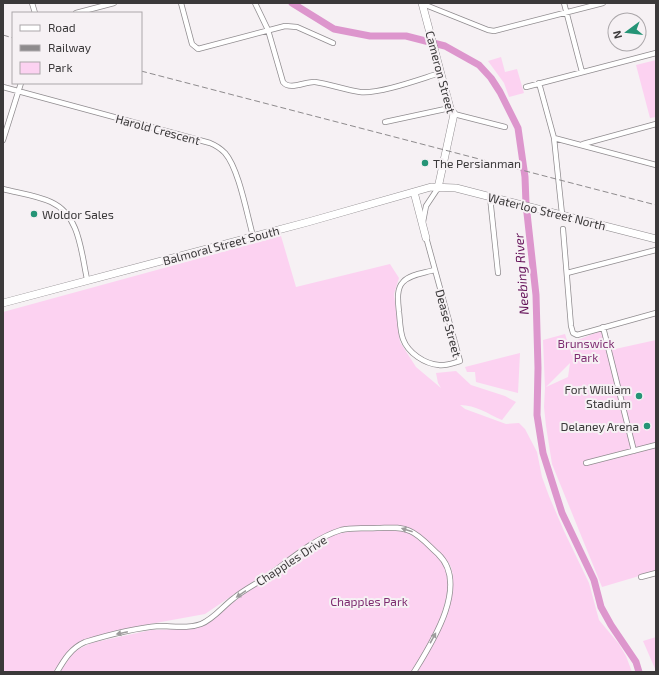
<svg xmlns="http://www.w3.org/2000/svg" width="659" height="675" viewBox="0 0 659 675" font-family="'Exo 2',sans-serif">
<rect width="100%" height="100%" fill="#f6f1f4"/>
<path fill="#fcd2f1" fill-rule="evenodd" d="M501,57L505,72L517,69L524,93L509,97L504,83L488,61Z
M656,60V117L650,118L636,65Z
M281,236L296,287L390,264L399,278L394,294L400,342L416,367L441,388L438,383L436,373L456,371L471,385L505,396L516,402L502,420C488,414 476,405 460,405L465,409L506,424L519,423L525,429L537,452L542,477L549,496L564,531L589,583L599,620L619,644L626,656L632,672H417L415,670L414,672H60L73,653L79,649L91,643L151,630L191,629L203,626L244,594L318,544C324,540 330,536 337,534C348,530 397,529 407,532C417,535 426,546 434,553C440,560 447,566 448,576C449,590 445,605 440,618C437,627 432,634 433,644L441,628L450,605L453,576L451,567L448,562L433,546L410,528L399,526L345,527L294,554L205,614L139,626L84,640L72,647L53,672H3V312Z
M600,331L602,333L606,351L656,340V571L602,587L552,464L546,426L544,407L545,388L543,340L565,334L572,356L575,341ZM570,363L568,377L546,387Z
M520,353L518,393L476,382L475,372H467L465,367Z
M656,637V671L643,641Z"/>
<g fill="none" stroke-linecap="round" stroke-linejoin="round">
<path stroke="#dd96cd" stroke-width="7" d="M292,3L334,29L370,36H406L445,46L479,65L491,78L500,92L518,128L525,177L526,204L536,295L538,368L537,415L543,453L562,513L594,580L601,607L611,625L636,662L639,672"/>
<g stroke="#908c8f" stroke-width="6">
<path id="street" d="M32,3L35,13
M181,3L192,44L198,49L285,26L297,27L333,43
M255,3L268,30L283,82C290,91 306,81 315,82C330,84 345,90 360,92C380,94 420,79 440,73
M564,3L582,72
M423,4L488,30L494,31L603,3
M76,13L114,3
M539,83L554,138L562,214
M3,87L210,143C215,145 221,149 225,153C239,169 247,215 253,236
M526,87L656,53
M454,114L505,127
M385,122L450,108
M554,138L656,165
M3,140L21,83
M583,144L656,124
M3,189C18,193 36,195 51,202C80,215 81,252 87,279
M490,197L498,273
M423,222L426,206L438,188
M563,229L571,326L573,333L577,335L656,313
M426,237L460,361C453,363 446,366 439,365C425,364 408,353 403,339C400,331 400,320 399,312C398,302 396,289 403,282C410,274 425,273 434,270
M567,273L656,250
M603,327L634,451
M586,463L656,445
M641,577L656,573
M57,672C64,660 71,648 85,642C108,635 135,628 159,626C173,626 188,629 201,624C214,619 223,606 234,598C245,589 258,583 269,575C291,559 315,538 341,530C353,527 365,529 377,528C388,528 400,526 410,531C420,535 430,547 438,554C470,584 432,643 414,672"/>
</g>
<g stroke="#908c8f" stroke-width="8">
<path id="secondary" d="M422,3L450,108L454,114L438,188
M414,192L426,238
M3,303L308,222L431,187L456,188L656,239"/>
</g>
<use href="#street" stroke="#fff" stroke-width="4.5"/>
<use href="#secondary" stroke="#fff" stroke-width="7"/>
<path stroke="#8e8b8d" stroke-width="1" stroke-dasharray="6 3" stroke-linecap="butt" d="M3,35L13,38
M141,71L656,205"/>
</g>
<defs><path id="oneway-solid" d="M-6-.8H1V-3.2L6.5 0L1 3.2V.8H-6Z"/></defs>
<g fill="#9d9c9c">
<use href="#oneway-solid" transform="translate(407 530) rotate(-162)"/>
<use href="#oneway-solid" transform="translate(241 594) rotate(146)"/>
<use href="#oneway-solid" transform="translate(122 633) rotate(168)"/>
<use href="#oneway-solid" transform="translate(433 638) rotate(-61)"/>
</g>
<g fill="#259476" stroke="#f6f1f4" stroke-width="1.5">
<circle cx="425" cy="163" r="4"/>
<circle cx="34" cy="214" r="4"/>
<circle cx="639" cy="396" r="4"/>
<circle cx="647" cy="426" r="4"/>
</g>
<g text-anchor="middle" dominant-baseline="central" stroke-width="4" stroke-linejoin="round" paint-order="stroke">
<g font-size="12" fill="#3b393a" stroke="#f6f1f4">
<text transform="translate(441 72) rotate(75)">Cameron Street</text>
<text transform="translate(158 129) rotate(15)">Harold Crescent</text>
<text transform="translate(547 211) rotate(14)">Waterloo Street North</text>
<text transform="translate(221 245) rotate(-15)">Balmoral Street South</text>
<text transform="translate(449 323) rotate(75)">Dease Street</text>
<text transform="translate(291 560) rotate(-33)">Chapples Drive</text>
</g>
<g font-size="12" fill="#3b393a" stroke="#f6f1f4" text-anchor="start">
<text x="433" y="163">The Persianman</text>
<text x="42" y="214">Woldor Sales</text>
<text x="631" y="389" text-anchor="end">Fort William<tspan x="631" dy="14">Stadium</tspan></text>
<text x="639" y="426" text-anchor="end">Delaney Arena</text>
</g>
<g font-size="12" fill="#7d2c70" stroke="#f6f1f4">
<text x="586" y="343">Brunswick<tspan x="586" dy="14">Park</tspan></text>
<text x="369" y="601">Chapples Park</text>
</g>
<g font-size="13" font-style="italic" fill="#641158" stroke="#f6f1f4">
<text transform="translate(521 274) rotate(-94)">Neebing River</text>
</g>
</g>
<rect width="659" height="675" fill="none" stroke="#3b393a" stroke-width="8"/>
<rect x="12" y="12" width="130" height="72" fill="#f6f1f4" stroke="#aba7aa"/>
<rect x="20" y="25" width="20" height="6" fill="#ffffff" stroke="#aba7aa"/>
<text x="48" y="32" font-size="12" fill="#3b393a">Road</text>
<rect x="20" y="45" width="20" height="6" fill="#8e8b8d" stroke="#aba7aa"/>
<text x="48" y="52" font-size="12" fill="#3b393a">Railway</text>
<rect x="20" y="62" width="20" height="12" fill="#fcd2f1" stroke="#aba7aa"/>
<text x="48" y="72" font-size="12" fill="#3b393a">Park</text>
<g transform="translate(627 32) rotate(255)"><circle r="19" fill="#f6f1f4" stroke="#aba7aa"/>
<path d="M0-3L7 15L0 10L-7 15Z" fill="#259476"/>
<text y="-6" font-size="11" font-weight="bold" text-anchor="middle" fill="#3b393a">N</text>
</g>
</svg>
